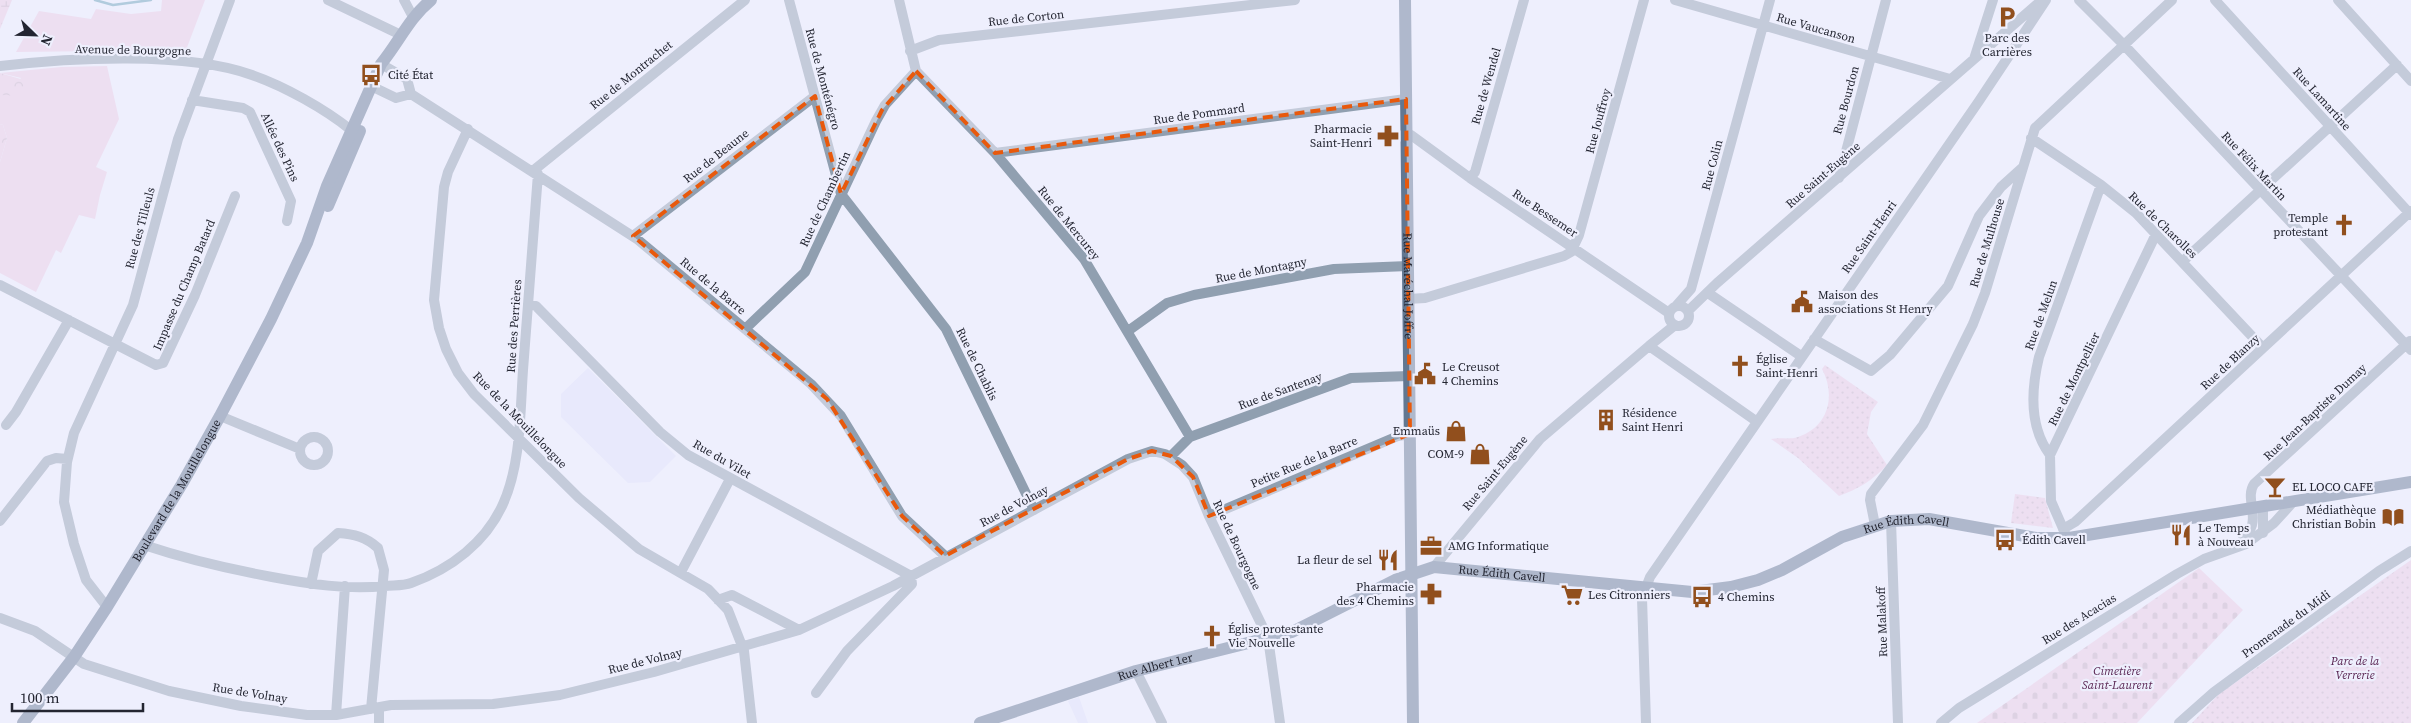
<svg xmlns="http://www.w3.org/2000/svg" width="2411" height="723" viewBox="0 0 2411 723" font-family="'Source Serif 4',serif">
<defs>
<pattern id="forest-crowns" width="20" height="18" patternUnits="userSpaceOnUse" patternTransform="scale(1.25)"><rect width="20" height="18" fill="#eacde3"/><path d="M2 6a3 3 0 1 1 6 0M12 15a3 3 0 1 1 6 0" fill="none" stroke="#c8b0c3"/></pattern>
<pattern id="wetland-marsh" width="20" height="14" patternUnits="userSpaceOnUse" patternTransform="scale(1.25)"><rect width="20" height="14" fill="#eacde3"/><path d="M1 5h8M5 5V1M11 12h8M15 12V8" fill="none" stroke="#c8b0c3"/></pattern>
<pattern id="cemetery-stones" width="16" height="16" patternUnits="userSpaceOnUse" patternTransform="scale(1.25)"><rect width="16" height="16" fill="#eacde3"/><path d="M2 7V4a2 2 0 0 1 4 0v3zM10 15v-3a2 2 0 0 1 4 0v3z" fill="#c8b0c3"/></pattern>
<pattern id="park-dots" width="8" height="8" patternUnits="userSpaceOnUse" patternTransform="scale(1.25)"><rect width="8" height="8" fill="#eacde3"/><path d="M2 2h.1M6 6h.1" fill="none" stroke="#c8b0c3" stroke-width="1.8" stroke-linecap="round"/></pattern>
</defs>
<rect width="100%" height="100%" fill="#eeeffd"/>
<path fill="#dfe2fa" d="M588,368L676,456L650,482L628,483L561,417V394Z
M1079,697L1088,723H1078L1068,701Z"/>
<path fill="#eacde3" d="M162,0H205L186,50L16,52L39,11L91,19L96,9L131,14L161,11Z
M107,66L119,119L96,167L107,172L100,195L95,219L79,215L61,253L56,250L36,292L0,273V162L7,138L3,125L0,124V95H8L21,78L0,73L61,67Z"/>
<path fill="url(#forest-crowns)" d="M0,73L31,82L28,92L21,96L0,95Z
M0,124L3,125L7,138L0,162Z"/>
<path fill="url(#wetland-marsh)" d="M0,0H12L0,29Z"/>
<path fill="url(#cemetery-stones)" d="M2199,568L2243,610L2137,723H1977Z"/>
<path fill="url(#park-dots)" d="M1825,365L1878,402L1871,412L1867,434L1887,465C1872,481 1858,489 1839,496L1798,458L1771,439C1780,437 1789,440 1798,437C1829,427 1836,395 1822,369Z
M2015,494L2045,498L2053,528L2011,523Z
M2411,560V723H2192L2219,694Z"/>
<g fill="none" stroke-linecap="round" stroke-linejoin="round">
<path stroke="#669fb6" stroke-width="2.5" d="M95,0L113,5L151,0"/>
<path stroke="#909fb0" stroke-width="10" d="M328,0L401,35
M404,0L413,17
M789,0L841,194L946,329L1034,510
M899,0L916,71L995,153L1084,259L1190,437
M1675,0L1950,79
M2079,0L2124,45L2411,350
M2215,0L2411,215
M2338,0L2411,81
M910,51L939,40L1295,0
M1974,59L1993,0
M381,64L407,79L411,94L637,239L811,384L841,416L902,516L945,556
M0,66C70,58 186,51 252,75C284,86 325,109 351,130L352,136
M371,86L396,98L411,94
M192,100L243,108L250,112L291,201L287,221
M468,129L448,172L444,187L434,300L439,328L446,349L458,373L474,394L579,498L639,549L708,589L728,610L744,651L752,723
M1407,135H1411L1470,178L1669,313
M2031,138L2101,185L2136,213L2263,348
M995,153L1406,99
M534,170L745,0
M1470,178L1475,172L1524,0
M1839,178L1886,0
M633,236L815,96
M2183,261L2397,65
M0,285L156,365L163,363L195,295L235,196
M1708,293L1801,356
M1408,299L1425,298L1564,256L1571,252L1579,235L1644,0
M528,304L536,306L660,432L688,455L911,576
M1676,306L1691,289L1770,0
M1669 316a10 10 0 1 1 20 0a10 10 0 1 1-20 0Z
M1688,311L1717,283L2042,0
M745,329L805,272L876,121L885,105L916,71
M1128,331L1167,303L1194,295L1334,269L1408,266
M1814,339L1871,371L1890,355L1948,286L1979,216L2001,187L2022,168
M1649,346L1756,421
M220,416L300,449
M6,425L16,412L69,320
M300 451a14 14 0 1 1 28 0a14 14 0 1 1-28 0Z
M2050,455C2029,427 2031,390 2039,357L2101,185
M1171,456L1190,437L1351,378L1409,376
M2263,507V533
M1209,516L1398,436L1410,434
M0,521L47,461L56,458L67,459
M1891,521L1898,723
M1875,525L1870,500L1871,494L1923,425L1973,324L1985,293L2035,128L2172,0
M2063,529L2075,522L2411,211
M2065,533L2051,501L2050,455L2156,234
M144,545C186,559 229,569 272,577C309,584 347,590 385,586C393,585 403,586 411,583C451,569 486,542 503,504C521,464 520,413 523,370C528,304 533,239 538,174
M2238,545C2244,539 2250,533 2252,525C2256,511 2246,496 2254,484L2410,341
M1434,567L1540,439L1649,346L1675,325
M681,572L730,479
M311,584L318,551L338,533C354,534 366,537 378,548L384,570L371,709
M718,600L732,595L799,630
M107,607L86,580L74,544L64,502L67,462L74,433L133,305L178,139L230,0
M0,618L35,631L84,664L169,691L241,706L307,715H336L391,705L493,704L560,695L654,672L799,630L893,586L1128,459L1152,451L1165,454L1182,465L1193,477L1209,516L1268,638L1280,723
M1136,671L1162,723
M816,693L847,651L912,584L911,576
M379,708V723
M336,715L345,586
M1646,723L1642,598L1650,577L1979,101L2046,0
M1941,723L1959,708L2177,574L2204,559L2246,544L2274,523L2293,502
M2179,723L2214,692L2379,571L2411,551"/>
<g stroke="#627791" stroke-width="12">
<path id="s1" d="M1405,0L1413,723"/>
<path d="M328,206L360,131"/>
<path id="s2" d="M23,723L74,657L107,607L182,484L220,416L271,319L307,243L327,186L381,64C399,42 409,18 431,0"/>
<path id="s3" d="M980,723L1136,671L1292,632L1395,580L1434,567L1692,592L1731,587L1758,580L1782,570L1842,537L1891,521L1929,519L2036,538H2069L2411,482"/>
</g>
</g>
<path d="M0 0H2411V723H0ZM916,71L995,153L1406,99L1410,434L1209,516L1193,477L1171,456L1152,451L1128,459L945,556L902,516L827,399L633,236L815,96L841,194L882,110Z" fill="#eeeffd" fill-opacity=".55" fill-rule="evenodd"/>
<path fill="none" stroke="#e8590c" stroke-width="4" stroke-dasharray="10 6" stroke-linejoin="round" d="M916,71L995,153L1406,99L1410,434L1209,516L1193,477L1171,456L1152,451L1128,459L945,556L902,516L827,399L633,236L815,96L841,194L882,110Z"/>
<defs>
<g id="parking-bare" transform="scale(1.725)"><path d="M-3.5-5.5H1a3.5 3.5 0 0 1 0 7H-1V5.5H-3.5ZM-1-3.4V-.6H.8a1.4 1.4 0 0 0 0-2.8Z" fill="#914f1d" stroke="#eeeffd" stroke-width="2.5" paint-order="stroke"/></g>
<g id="bus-bare" transform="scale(1.725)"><path d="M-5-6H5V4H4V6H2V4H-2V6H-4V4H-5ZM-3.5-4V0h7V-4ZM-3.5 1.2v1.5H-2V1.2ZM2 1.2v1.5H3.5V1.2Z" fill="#914f1d" stroke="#eeeffd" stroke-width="2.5" paint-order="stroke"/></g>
<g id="pharmacy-bare" transform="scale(1.725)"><path d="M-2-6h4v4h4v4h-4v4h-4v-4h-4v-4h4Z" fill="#914f1d" stroke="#eeeffd" stroke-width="2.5" paint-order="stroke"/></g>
<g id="church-bare" transform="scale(1.725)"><path d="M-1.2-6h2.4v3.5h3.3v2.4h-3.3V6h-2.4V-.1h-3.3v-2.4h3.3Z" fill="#914f1d" stroke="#eeeffd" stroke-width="2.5" paint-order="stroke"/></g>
<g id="civic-bare" transform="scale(1.725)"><path d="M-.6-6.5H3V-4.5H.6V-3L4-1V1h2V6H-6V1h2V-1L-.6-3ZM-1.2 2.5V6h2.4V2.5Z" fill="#914f1d" stroke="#eeeffd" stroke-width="2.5" paint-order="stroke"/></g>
<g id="building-bare" transform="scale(1.725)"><path d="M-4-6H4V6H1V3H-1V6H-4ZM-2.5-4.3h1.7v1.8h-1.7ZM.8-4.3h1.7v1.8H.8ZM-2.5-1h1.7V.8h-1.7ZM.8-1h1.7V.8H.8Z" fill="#914f1d" stroke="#eeeffd" stroke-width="2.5" paint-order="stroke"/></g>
<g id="shop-bare" transform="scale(1.725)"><path d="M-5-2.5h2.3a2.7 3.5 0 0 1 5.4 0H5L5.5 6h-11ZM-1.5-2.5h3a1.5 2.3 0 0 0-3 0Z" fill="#914f1d" stroke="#eeeffd" stroke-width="2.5" paint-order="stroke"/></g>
<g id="bar-bare" transform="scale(1.725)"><path d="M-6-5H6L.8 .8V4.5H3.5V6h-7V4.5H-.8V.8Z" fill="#914f1d" stroke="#eeeffd" stroke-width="2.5" paint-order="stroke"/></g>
<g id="library-bare" transform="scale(1.725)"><path d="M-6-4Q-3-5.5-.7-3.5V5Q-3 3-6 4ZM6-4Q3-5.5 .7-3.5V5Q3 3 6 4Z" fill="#914f1d" stroke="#eeeffd" stroke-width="2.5" paint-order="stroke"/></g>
<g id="restaurant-bare" transform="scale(1.725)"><path d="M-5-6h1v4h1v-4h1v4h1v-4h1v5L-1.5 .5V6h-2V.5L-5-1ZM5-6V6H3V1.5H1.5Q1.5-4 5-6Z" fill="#914f1d" stroke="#eeeffd" stroke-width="2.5" paint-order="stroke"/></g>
<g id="office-bare" transform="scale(1.725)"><path d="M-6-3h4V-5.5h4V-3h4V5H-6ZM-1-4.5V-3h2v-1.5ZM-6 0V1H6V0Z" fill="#914f1d" stroke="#eeeffd" stroke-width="2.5" paint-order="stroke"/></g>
<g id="supermarket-bare" transform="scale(1.725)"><path d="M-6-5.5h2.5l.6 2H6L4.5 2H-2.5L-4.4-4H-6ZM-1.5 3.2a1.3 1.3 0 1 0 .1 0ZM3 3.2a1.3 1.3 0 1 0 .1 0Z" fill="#914f1d" stroke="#eeeffd" stroke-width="2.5" paint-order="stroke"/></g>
</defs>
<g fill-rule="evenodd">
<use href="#parking-bare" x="2007" y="17"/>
<use href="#bus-bare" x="371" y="75"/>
<use href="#pharmacy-bare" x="1388" y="136"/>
<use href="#church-bare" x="2344" y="225"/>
<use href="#civic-bare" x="1802" y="302"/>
<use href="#church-bare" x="1740" y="366"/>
<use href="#civic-bare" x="1425" y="374"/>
<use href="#building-bare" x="1606" y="420"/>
<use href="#shop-bare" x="1456" y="431"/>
<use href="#shop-bare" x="1480" y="454"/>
<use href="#bar-bare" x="2275" y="487"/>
<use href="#library-bare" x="2393" y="517"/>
<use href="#restaurant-bare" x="2181" y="535"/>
<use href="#bus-bare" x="2005" y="540"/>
<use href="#office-bare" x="1431" y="546"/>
<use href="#restaurant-bare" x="1388" y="560"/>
<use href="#pharmacy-bare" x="1431" y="594"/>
<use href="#supermarket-bare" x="1572" y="595"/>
<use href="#bus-bare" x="1702" y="597"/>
<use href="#church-bare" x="1212" y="636"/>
</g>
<g text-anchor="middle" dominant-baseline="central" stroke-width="4.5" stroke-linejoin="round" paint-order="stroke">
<g font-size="12" fill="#232531" stroke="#eeeffd">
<text transform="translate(1026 18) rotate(-6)">Rue de Corton</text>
<text transform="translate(1816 28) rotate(16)">Rue Vaucanson</text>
<text transform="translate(133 50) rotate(1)">Avenue de Bourgogne</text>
<text transform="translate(631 75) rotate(-39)">Rue de Montrachet</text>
<text transform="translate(823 79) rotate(75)">Rue de Monténégro</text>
<text transform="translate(1486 86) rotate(-74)">Rue de Wendel</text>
<text transform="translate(2322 99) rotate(48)">Rue Lamartine</text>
<text transform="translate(1846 100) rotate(-75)">Rue Bourdon</text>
<text transform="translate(1199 114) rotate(-8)">Rue de Pommard</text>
<text transform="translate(1598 121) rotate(-75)">Rue Jouffroy</text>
<text transform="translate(280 147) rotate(65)">Allée des Pins</text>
<text transform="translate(716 156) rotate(-38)">Rue de Beaune</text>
<text transform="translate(1712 165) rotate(-75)">Rue Colin</text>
<text transform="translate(2254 166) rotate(47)">Rue Félix Martin</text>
<text transform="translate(1823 175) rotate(-41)">Rue Saint-Eugène</text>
<text transform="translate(825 199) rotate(-65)">Rue de Chambertin</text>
<text transform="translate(1545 213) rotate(34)">Rue Bessemer</text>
<text transform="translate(1069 223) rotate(51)">Rue de Mercurey</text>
<text transform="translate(2163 225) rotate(44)">Rue de Charolles</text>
<text transform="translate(140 228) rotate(-75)">Rue des Tilleuls</text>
<text transform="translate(1869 237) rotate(-55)">Rue Saint-Henri</text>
<text transform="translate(1987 243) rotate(-73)">Rue de Mulhouse</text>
<text transform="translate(1261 270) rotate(-11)">Rue de Montagny</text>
<text transform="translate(184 285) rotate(-67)">Impasse du Champ Batard</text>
<text transform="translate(713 286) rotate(40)">Rue de la Barre</text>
<text stroke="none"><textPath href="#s1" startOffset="286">Rue Maréchal Joffre</textPath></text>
<text transform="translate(2041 315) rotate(-70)">Rue de Melun</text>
<text transform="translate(514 326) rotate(-86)">Rue des Perrières</text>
<text transform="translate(2230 362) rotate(-43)">Rue de Blanzy</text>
<text transform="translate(977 364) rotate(64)">Rue de Chablis</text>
<text transform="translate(2074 379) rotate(-64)">Rue de Montpellier</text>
<text transform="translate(1280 391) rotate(-20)">Rue de Santenay</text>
<text transform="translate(2315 412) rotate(-43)">Rue Jean-Baptiste Dumay</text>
<text transform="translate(520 420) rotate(46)">Rue de la Mouillelongue</text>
<text transform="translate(722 459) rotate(30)">Rue du Vilet</text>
<text transform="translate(1304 462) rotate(-23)">Petite Rue de la Barre</text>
<text transform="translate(1495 473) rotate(-50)">Rue Saint-Eugène</text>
<text stroke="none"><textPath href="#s2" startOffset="279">Boulevard de la Mouillelongue</textPath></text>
<text transform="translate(1014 506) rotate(-28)">Rue de Volnay</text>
<text stroke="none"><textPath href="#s3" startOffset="969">Rue Édith Cavell</textPath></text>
<text transform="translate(1237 545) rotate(65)">Rue de Bourgogne</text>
<text stroke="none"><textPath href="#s3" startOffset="550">Rue Édith Cavell</textPath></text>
<text transform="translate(2079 619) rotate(-32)">Rue des Acacias</text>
<text transform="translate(1882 622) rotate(-92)">Rue Malakoff</text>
<text transform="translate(2286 624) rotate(-36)">Promenade du Midi</text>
<text transform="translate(645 661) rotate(-14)">Rue de Volnay</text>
<text stroke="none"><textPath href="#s3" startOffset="184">Rue Albert 1er</textPath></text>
<text transform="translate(250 693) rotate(9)">Rue de Volnay</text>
</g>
<g font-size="12" fill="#232531" stroke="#eeeffd" text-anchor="start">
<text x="2007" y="38" text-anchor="middle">Parc des<tspan x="2007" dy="14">Carrières</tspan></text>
<text x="388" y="75">Cité État</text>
<text x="1372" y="129" text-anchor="end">Pharmacie<tspan x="1372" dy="14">Saint-Henri</tspan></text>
<text x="2328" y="218" text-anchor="end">Temple<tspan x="2328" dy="14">protestant</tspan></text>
<text x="1818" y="295">Maison des<tspan x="1818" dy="14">associations St Henry</tspan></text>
<text x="1756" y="359">Église<tspan x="1756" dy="14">Saint-Henri</tspan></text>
<text x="1442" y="367">Le Creusot<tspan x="1442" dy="14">4 Chemins</tspan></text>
<text x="1622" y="413">Résidence<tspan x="1622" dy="14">Saint Henri</tspan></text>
<text x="1440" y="431" text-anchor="end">Emmaüs</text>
<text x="1464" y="454" text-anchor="end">COM-9</text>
<text x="2292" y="487">EL LOCO CAFE</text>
<text x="2376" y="510" text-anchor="end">Médiathèque<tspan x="2376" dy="14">Christian Bobin</tspan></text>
<text x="2198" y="528">Le Temps<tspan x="2198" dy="14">à Nouveau</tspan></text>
<text x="2022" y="540">Édith Cavell</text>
<text x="1448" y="546">AMG Informatique</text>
<text x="1372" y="560" text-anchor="end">La fleur de sel</text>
<text x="1414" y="587" text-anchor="end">Pharmacie<tspan x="1414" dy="14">des 4 Chemins</tspan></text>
<text x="1588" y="595">Les Citronniers</text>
<text x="1718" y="597">4 Chemins</text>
<text x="1228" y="629">Église protestante<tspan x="1228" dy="14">Vie Nouvelle</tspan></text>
</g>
<g font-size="12" font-style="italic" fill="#592552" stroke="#eeeffd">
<text x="2355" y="661">Parc de la<tspan x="2355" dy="14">Verrerie</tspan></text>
<text x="2117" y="671">Cimetière<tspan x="2117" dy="14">Saint-Laurent</tspan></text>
</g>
</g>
<g transform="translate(35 35) rotate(113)" stroke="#eeeffd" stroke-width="4" paint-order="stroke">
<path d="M0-4L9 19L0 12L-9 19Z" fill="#232531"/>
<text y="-8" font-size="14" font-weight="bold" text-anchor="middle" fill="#232531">N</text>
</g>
<path d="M12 703v8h131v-8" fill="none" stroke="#232531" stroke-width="2.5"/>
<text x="20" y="703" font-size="15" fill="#232531" stroke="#eeeffd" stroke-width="4" paint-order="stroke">100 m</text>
</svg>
